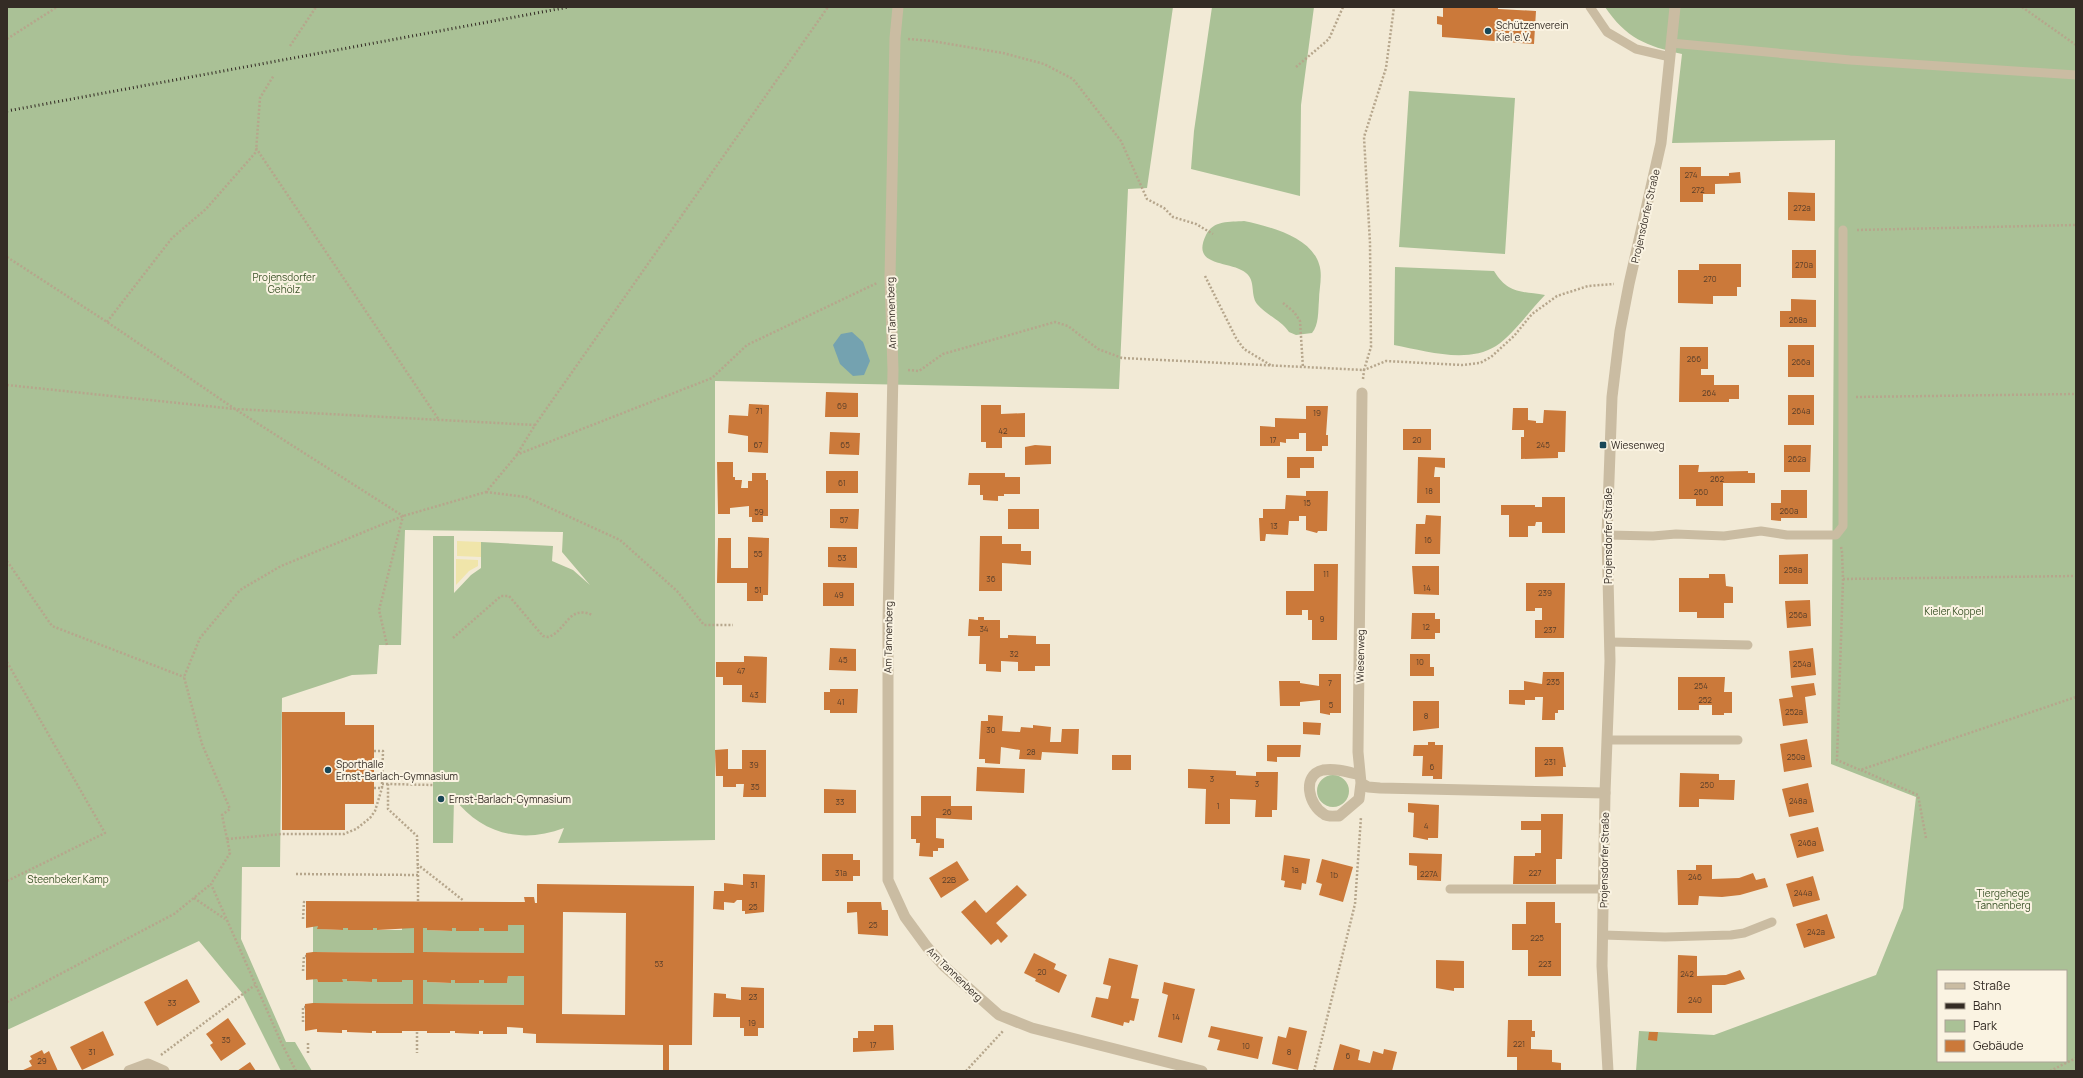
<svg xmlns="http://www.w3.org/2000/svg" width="2083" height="1078" viewBox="0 0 2083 1078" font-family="Manrope,sans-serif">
<rect width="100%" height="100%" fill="#f2ead6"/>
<path fill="#aac196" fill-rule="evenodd" d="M7,7H1173L1147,188L1128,189L1119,389L715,381V840L558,843L564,828C522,844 481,834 454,798L453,843H433V536H454V593L471,575L481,568V542L553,546L552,561L573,570L590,585L562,552L563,532L405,530L401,645H379L377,674L352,675L282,698L280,867H242L241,939L286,1042H295L312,1071H281L242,993L199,941L7,1030Z
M1212,7H1314L1301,105L1300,196L1191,169L1194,131Z
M1605,7H2076V1071H1636L1639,1031L1714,1035L1876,975L1903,908L1916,797L1831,764L1835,140L1672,143L1682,54C1646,46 1626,38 1605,7ZM1938,971H2066V1061H1938Z
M1409,91L1515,98L1505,254L1399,247Z
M1244,221C1268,226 1311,237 1319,264C1323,275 1319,289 1319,300C1318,311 1319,325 1312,333L1296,335L1289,332C1281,320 1266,315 1257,304C1250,294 1256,281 1246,273C1231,260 1190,268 1206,235C1213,220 1230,222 1244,221Z
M1395,267L1494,271C1508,294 1521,291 1545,295C1530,310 1514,334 1496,346C1467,364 1426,351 1394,345Z
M1317 791a16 16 0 1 1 32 0a16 16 0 1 1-32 0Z
M508,925H524V953L423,952V928H427L428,930L451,931L452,928H456V931H479V928H484V931H508Z
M313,926H318V929L343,930V928H348V930H372L373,928H377V930H402V928H414V953L313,952Z
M508,976H524V1005L423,1004V980H427V982L451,983V980H455V983H479V980H484V983H507Z
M313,979H317L318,982H342V979H347L348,981L372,982V979H377V982H402V980H413V1004L313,1003Z"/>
<path fill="#f0e5aa" d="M457,541L481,542V557L457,556Z
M456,559L478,560V566L469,571L456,585Z"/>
<path fill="#74a2b0" d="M852,332L863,342L870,361L864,375L853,376L840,364L833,345L841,334Z"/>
<path fill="#cb793a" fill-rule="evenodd" d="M1443,7H1498V9L1536,11L1534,44L1442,37V25L1437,24V16L1443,17Z
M1680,167H1701V176H1729V173L1740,172L1741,183L1715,184V194H1703V202H1680Z
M1788,192L1815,193V221L1788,220Z
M1792,250H1816V278H1792Z
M1699,264H1741V287H1737V296H1713V304L1678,303V270H1699Z
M1791,299L1816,300V327H1780V311H1791Z
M1788,345H1814V377H1788Z
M1680,347H1708V369H1701V375H1714V385H1739V399H1729V402H1679Z
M826,392L858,393V417H825Z
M1788,395H1814V425H1788Z
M749,404L769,405L768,453L748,452V436L728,433L729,415L748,416Z
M981,405H1001V414L1025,413V437H1002V448H986V442H981Z
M1306,406H1328L1326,435H1328V446H1322V451H1306V433H1299V439H1286V443L1280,442V446H1260V426L1275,427V418L1306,419Z
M1513,408H1528V420L1536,421V423H1543L1544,410L1566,411L1565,452H1558V458L1521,459V437H1524V430H1512Z
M1403,429H1431V450H1403Z
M830,432L860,433L859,455L829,454Z
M1035,445L1051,446V464L1025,465V447Z
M1784,445H1811L1810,472H1784Z
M1287,457H1314V468H1300V478H1287Z
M1418,457L1445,458V468L1435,467L1434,477H1440V503H1417Z
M717,462H733V477H735V480H742L741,488H748V481H752V473H766V480H768V516H763V522H752V517H749V506L730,508V514H718Z
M1679,465H1699L1698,472L1748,471V473H1755V483H1723V506H1696V499H1679Z
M826,471H858V493H826Z
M969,473H1005V477H1020V494H1004V496H998V501L983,500V495H980V485H968Z
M1781,490H1807V518H1781V521L1771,520V503H1781Z
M1306,491H1328L1327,531H1318L1317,533L1306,530V516H1299V521H1289L1288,535L1266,534L1265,541H1260L1259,518H1263V509H1285L1286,495L1306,496Z
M1542,497H1565V533H1542V522H1536L1535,526H1528V537H1509V515H1501V505H1535V507H1542Z
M830,509H859L858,529L830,528Z
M1008,509H1039V529H1008Z
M1426,515L1441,516L1440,554H1415L1416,524H1425Z
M980,536H1002V544H1021V551H1031V565L1002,563V591H979Z
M748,537L769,538L768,595H763V601H747V583H717L718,538H731V568H748Z
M828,547H857V568L828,567Z
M1808,554V584H1779V555Z
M1314,564H1338L1337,640H1312V620H1308V610H1302V615H1286V591H1314Z
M1412,566H1439V595L1414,594Z
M1709,574H1725L1726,586L1733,587V603H1724V618H1697V612H1679V578H1709Z
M823,583H854V606H823Z
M1526,583H1565L1564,638H1535V620H1542V608H1535V611H1526Z
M1810,600L1811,626L1787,628L1785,601Z
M1412,613H1435V619H1440V633H1435V639H1411Z
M978,617H984V620H1000V638H1008V635L1036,636V644H1050V666H1035V671H1018V662L1001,661V672L986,671V664H979L980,636H968L969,619L978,620Z
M830,648L856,649V671L829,670Z
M1813,648L1816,675L1791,678L1789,651Z
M1410,654H1430V667H1434V676H1410Z
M744,656L767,657L766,703L742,702V685H723V677H716V662H744Z
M1543,672H1564V710H1558V713H1555V720H1542L1543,697H1535V700H1525V705L1509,704V690H1524V681L1542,684Z
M1319,674H1341V713H1330V715L1320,713V700L1300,702V706H1280L1279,681H1300V683L1319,686Z
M1678,677H1725L1724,692H1732V713H1724V715H1712V705H1699V710H1678Z
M1814,683L1816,695L1805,697L1808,723L1783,726L1779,699L1793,697L1791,686Z
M830,689H858L857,713H830V710H824V692H830Z
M1413,701H1439V728L1413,731Z
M282,712H345V725H374V804H345V830H282Z
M988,715L1003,716L1002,731L1020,732L1021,727L1033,728V725L1051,727L1050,742H1061L1062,729H1079L1078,754L1042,752L1041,760L1019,759L1020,750L1001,747L1000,764L985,763V759H979L981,721H988Z
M1303,722L1321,723L1320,735L1303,734Z
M1807,739L1812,767L1784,772L1780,744Z
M1428,742H1435V745H1443L1442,779H1433V776H1422L1423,756H1413L1414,745H1428Z
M1267,745H1301L1300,757H1277V762L1267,761Z
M1535,747H1563L1566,767H1563V776L1535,777Z
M728,749V769H742V750H766V797H743L744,784H736V787H723V776H716L715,750Z
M1112,755H1131V770H1112Z
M977,767L1025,769L1024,793L976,791Z
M1188,769L1236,771V775L1256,776V772H1278L1277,810H1272V817H1255L1256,800L1230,799V824H1205L1206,789L1188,788Z
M1680,773L1719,774V780H1735L1734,800L1699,799V807H1679Z
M1808,783L1814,812L1789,817L1782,789Z
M824,789L856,790V813H824Z
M921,796H951V806H972V820L936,818V838L944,839V848H938V851H933V857L919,856L920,843H916V839H911V816H921Z
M1408,803L1439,805L1438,838H1428V840L1413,837L1414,813L1408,812Z
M1541,814H1563L1562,859H1556V884H1513L1514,856H1535V853H1541V830H1521V821H1541Z
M1818,827L1824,851L1797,858L1790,834Z
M1409,853L1442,854L1441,881L1417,880V866L1409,865Z
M822,854H853V860H860V876H853V881H822Z
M1284,855L1310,859L1306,884L1302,883L1301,890L1284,887L1285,881L1281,880Z
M1322,859L1353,867L1343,902L1319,895L1322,884L1316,882Z
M957,861L969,880L941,898L929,878Z
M1696,865H1712V879L1739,878L1753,873L1756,880L1765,878L1768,887L1740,895L1722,897L1699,896L1698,905H1678L1677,870H1696Z
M743,874L765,875L764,912L745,914V911H742V900H737L734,903L724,902V910L713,909L714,891H724V883L743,885Z
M1813,876L1820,900L1793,907L1786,884Z
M537,884L694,886L692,1045H669V1071H663V1045L536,1043V1034L523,1033V1028L507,1027V1034H483V1031H479V1034L455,1033V1031H450V1033H427V1031H402V1033H376V1031H372V1033L347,1032V1030H342V1033L317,1032V1029L305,1031V1004L313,1003L413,1004V980H402V982H377V979H372V982L347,981V979H342L343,982H318L317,979L306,980V953L313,952L414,953V928L377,930V928H373V930H348V928H343V930L317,929L318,926L306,928V901L525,902L524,897H534L535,903H537ZM563,912L626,913L625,1015L562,1014ZM508,925H524V953L423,952V928H427V930L452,931V928H456V931H479V928H484V931H508ZM508,976H524V1005L423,1004V980H427V982L451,983V980H455V983H479V980H484V983H507Z
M1017,885L1027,895L996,923L1008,936L1001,943L998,939L991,945L961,912L975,900L986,913Z
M847,902H881L882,910H888V936L858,934L857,912L847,913Z
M1526,902H1555V923H1561V976H1528V950H1512V924H1526Z
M1827,914L1835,938L1804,948L1796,924Z
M1034,953L1056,964L1054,969L1067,975L1059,993L1035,981L1036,979L1024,973Z
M1678,955L1697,956V976L1726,975L1740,970L1745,979L1725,985H1712V1013H1677Z
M1109,958L1138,965L1131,998L1139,999L1134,1021L1130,1020L1129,1023L1124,1022L1123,1026L1091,1017L1096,997L1108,999L1111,986L1103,984Z
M1436,960L1464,961V988H1454V991L1436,988Z
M187,979L200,1002L157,1026L144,1002Z
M1164,982L1195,989L1182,1043L1158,1037L1168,995L1162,993Z
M741,987L764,988V1028H758V1036H744V1028H740V1017H713L714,993L726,994V998L741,1000Z
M228,1018L246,1044L221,1061L210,1045L213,1043L206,1034Z
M1508,1020H1532V1031H1535V1037H1531V1049L1552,1050V1062L1561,1063V1071H1517V1057H1507Z
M874,1025H893L894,1050L853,1052V1038H858V1031H874Z
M1211,1026L1263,1037L1258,1059L1217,1050L1220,1040L1208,1037Z
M1289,1027L1307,1031L1298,1070L1272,1064L1278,1036L1286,1038Z
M103,1031L114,1055L82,1070L70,1047Z
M1649,1032H1658L1657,1041L1648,1040Z
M1340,1044L1360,1050L1358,1060L1370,1063L1373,1051L1383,1054L1384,1049L1397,1052L1392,1071L1333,1070Z
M42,1050L44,1054L49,1051L58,1071H21L32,1066L29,1061L32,1059L30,1056Z
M250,1062L256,1071H237Z"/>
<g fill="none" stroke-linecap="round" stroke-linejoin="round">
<path stroke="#b6a68c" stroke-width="2.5" stroke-dasharray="2 2" stroke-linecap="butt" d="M2022,7L2076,45
M7,39L57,7
M908,39L932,41L1003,53L1044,64L1073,79L1121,141L1147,199L1164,208L1173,217L1196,224L1213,234
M290,46L316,7
M1296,67L1329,39L1343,7
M256,148L439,420
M1857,230L2076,225
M7,257L107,322L235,409L403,516L379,610L387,645
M1205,276L1236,338L1244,349L1272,366
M1283,303L1294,312L1300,321L1303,368
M107,322L172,238L206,209L256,152L260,98L274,75
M908,370L919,371L943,354L1055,322L1068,326L1098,349L1122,358L1364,370L1371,347L1370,243L1364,137L1386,68L1394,7
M1363,379L1364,370L1386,361L1462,365L1480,363L1491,357L1514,336L1532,314L1557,296L1588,286L1614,284
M7,385L235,409L535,425
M1856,397L2076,394
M516,455L712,378L747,345L877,283
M486,492L526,497L620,540L677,591L704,625H733
M1841,547L1842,552L1843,579L1837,760L1860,770L2076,697
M7,561L52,626L184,677
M1843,579L2076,576
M453,638L501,596H509L543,636L548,637C566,632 568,604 592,615
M7,662L105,833L7,881
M374,751H383L382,784
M1861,770L1918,795L1926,838
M374,788H382V784H388
M227,839L282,834H344L356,829L370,818L375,811L382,788
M417,864L464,901
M296,874L418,875L417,836L388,809V784L433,785
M418,875V901
M194,898L225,919
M303,919L304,902L306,903
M303,971L304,956H306
M7,1002L174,914L211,884
M303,1022V1007H305
M417,1032V1053
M308,1053V1041
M161,1055L255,985
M296,1071L281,1042L211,884L230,853L222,815L230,809L202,744L184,677L200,638L240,590L281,566L403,516L486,492L516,456L535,425L828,7
M966,1071L1003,1031
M1314,1071L1355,904L1361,817
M2050,1071L2076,1058"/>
<path stroke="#cabca2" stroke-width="9" d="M1590,7L1607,32L1636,49L1670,57
M1671,43L1850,60L2076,75
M1607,535L1653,536L1676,534L1724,536L1761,531L1787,535H1836L1843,526V230
M1610,642L1748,645
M1607,740H1738
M1450,889H1604
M1603,935L1665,937L1731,935L1744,933L1772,922"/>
<path stroke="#cabca2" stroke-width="11" d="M898,7L895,38L890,277L893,370L888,622V880L905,917L927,947L945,967L999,1015L1032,1028L1202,1071
M1362,393L1358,752L1361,783L1368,787L1380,788L1605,793
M1360,775C1348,772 1336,768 1323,770C1301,775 1309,806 1324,814C1327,817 1335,816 1339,816L1359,799L1361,783
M129,1071L148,1064L164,1071"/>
<path stroke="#cabca2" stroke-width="11" d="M1608,1071L1602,966L1605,793L1610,661L1607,535L1612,397L1620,331L1629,284L1661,143L1675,7"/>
<path stroke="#342c25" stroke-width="3" stroke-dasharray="1 3" stroke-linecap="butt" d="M7,111L569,7"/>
</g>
<g fill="#194757" stroke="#faf3e2" stroke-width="1.5">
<circle cx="1488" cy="31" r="4"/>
<rect x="1599" y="441" width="8" height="8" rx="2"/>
<circle cx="328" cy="770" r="4"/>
<circle cx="441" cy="799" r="4"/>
</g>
<g text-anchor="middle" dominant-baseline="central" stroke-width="4" stroke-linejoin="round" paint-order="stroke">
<g font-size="8" fill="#5a3f2a">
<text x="1691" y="174">274</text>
<text x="1698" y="189">272</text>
<text x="1802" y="207">272a</text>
<text x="1804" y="264">270a</text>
<text x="1710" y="278">270</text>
<text x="1798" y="319">268a</text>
<text x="1694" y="358">266</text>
<text x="1801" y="361">266a</text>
<text x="1709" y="392">264</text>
<text x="842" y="405">69</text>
<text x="759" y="410">71</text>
<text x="1801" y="410">264a</text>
<text x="1317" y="412">19</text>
<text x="1003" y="430">42</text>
<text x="1273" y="439">17</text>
<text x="1417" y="439">20</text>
<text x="758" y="444">67</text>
<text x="845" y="444">65</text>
<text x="1543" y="444">245</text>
<text x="1797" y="458">262a</text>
<text x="1717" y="478">262</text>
<text x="842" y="482">61</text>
<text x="1429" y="490">18</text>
<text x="1701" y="491">260</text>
<text x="1307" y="502">15</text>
<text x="1789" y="510">260a</text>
<text x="759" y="511">59</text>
<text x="844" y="519">57</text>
<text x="1274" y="525">13</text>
<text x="1428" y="539">16</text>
<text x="758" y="553">55</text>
<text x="842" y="557">53</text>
<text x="1793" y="569">258a</text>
<text x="1326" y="573">11</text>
<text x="991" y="578">36</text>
<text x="1427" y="587">14</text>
<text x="758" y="589">51</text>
<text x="1545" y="592">239</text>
<text x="839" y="594">49</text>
<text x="1798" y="614">256a</text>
<text x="1322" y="618">9</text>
<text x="1426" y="626">12</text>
<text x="984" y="628">34</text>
<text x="1550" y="629">237</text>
<text x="1014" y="653">32</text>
<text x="843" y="659">45</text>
<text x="1420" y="661">10</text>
<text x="1802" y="663">254a</text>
<text x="741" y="670">47</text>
<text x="1553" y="681">235</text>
<text x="1330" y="682">7</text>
<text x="1701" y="685">254</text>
<text x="754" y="694">43</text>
<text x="1705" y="699">252</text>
<text x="841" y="701">41</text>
<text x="1331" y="704">5</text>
<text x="1794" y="711">252a</text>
<text x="1426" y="715">8</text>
<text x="991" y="729">30</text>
<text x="1031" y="751">28</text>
<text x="1796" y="756">250a</text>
<text x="1550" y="761">231</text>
<text x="754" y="764">39</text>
<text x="1432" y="766">6</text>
<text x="1212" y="778">3</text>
<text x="1257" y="783">3</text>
<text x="1707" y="784">250</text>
<text x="755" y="786">35</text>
<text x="1798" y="800">248a</text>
<text x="840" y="801">33</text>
<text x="1218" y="805">1</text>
<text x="947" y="811">26</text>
<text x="1426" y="825">4</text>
<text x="1807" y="842">246a</text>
<text x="1295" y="869">1a</text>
<text x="841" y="872">31a</text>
<text x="1535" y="872">227</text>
<text x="1429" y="873">227A</text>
<text x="1334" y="874">1b</text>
<text x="1695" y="876">246</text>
<text x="949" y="879">22B</text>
<text x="754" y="884">31</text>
<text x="1803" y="892">244a</text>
<text x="753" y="906">25</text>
<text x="873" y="924">25</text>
<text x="1816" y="931">242a</text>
<text x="1537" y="937">225</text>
<text x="659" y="963">53</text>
<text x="1545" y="963">223</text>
<text x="1042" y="971">20</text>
<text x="1687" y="973">242</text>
<text x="753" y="996">23</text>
<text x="1695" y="999">240</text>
<text x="172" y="1002">33</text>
<text x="1176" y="1016">14</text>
<text x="752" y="1022">19</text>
<text x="226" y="1039">35</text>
<text x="1519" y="1043">221</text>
<text x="873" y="1044">17</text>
<text x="1246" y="1045">10</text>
<text x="92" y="1051">31</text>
<text x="1289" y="1051">8</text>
<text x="1348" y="1055">6</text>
<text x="42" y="1060">29</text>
</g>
<g font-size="10" fill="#342c25" stroke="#faf3e2" text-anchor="start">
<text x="1496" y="25">Schützenverein<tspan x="1496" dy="12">Kiel e.V.</tspan></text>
<text x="1611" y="445">Wiesenweg</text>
<text x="336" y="764">Sporthalle<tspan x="336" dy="12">Ernst-Barlach-Gymnasium</tspan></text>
<text x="449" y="799">Ernst-Barlach-Gymnasium</text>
</g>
<g font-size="10" fill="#342c25" stroke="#faf3e2">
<text transform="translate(1645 216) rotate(-77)">Projensdorfer Straße</text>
<text transform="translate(891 313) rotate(-92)">Am Tannenberg</text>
<text transform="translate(1608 536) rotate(-90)">Projensdorfer Straße</text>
<text transform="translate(888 637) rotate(-89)">Am Tannenberg</text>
<text transform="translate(1360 656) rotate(-89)">Wiesenweg</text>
<text transform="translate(1604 860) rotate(-89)">Projensdorfer Straße</text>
<text transform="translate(955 974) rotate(44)">Am Tannenberg</text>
</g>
<g font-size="10" fill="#3b5328" stroke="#faf3e2">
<text x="284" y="277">Projensdorfer<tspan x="284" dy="12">Gehölz</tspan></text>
<text x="1954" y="611">Kieler Koppel</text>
<text x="68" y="879">Steenbeker Kamp</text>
<text x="2003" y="893">Tiergehege<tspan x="2003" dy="12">Tannenberg</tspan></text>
</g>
</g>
<rect width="2083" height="1078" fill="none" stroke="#342c25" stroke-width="16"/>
<rect x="1937" y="970" width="130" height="92" fill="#faf3e2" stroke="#aba396"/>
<rect x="1945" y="983" width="20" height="6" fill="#cabca2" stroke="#aba396"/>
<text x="1973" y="990" font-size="12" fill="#342c25">Straße</text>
<rect x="1945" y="1003" width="20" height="6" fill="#342c25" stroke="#aba396"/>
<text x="1973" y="1010" font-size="12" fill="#342c25">Bahn</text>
<rect x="1945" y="1020" width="20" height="12" fill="#aac196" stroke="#aba396"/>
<text x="1973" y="1030" font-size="12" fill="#342c25">Park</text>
<rect x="1945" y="1040" width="20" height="12" fill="#cb793a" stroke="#aba396"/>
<text x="1973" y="1050" font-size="12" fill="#342c25">Gebäude</text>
</svg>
